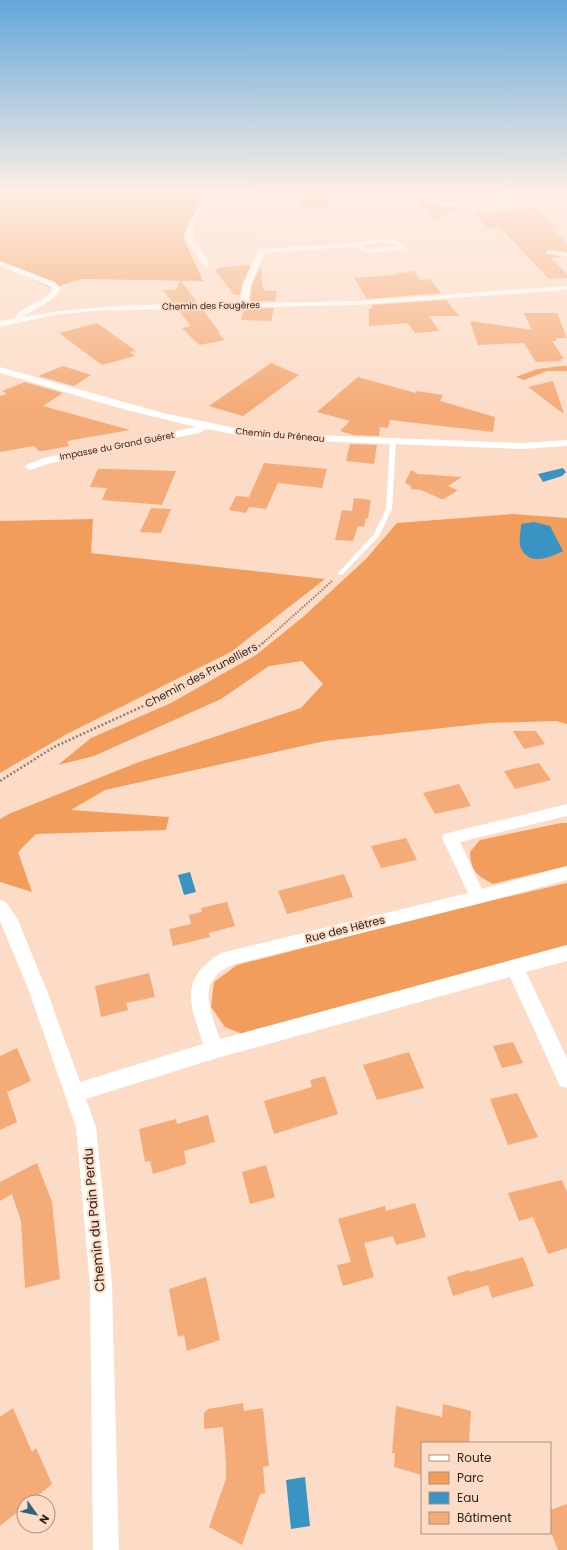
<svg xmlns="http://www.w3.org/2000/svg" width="567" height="1550" viewBox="0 0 567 1550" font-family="Poppins,sans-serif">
<rect width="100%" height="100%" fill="#fcdcc7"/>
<path fill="#f39d5d" d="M0,191H206L183,237L203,281L82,279L51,288L0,264Z
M304,191H333L327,208L300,207Z
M562,366H567V371H547L524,380L516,377L537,369Z
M512,514L567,518V724L556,721L488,723L325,741L105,790L71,810L169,817L166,830L36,834L18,852L32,892L0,882V819L11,813L139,762L301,708L323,684L302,661L269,666L221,699L94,756L58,765L91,738L171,703L256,655L303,617L366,559L397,523Z
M93,519L91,553L325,579L231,652L67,734L0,773V521Z
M561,823H567V866L493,884C476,875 471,871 470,852L480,840Z
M567,883V945L245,1035L225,1027L211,1007L214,982L237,965L459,908Z"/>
<path fill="#3a94c3" d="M563,468L566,472L562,476L543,482L538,474Z
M534,522L550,526L563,551C549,558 528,567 520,546C519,541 521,530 521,524Z
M190,872L196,892L184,895L178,875Z
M305,1477L310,1526L291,1529L286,1480Z"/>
<path fill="#f5ab77" d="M494,191L477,199L438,202L431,192Z
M417,199L436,203L440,208L461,207L434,220Z
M528,208H534L557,228H550L567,243V252L548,250L546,252L547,254L564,257L551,258L567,274V278L549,279L499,227L488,228L475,213L525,210Z
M248,265L250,267L242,284L240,295H234L215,270H218L217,268Z
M261,266L262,286L265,291H277L275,301H250L252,285Z
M414,271L420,280L430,279L441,293L367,299L354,278L395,275L394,274Z
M180,280L197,302L173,303L163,290H176Z
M446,300L459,316H429L439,331L415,333L408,323L369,326V309L373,308L371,305Z
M274,308L271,321L241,320L244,309Z
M203,310L220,333H218L225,340L199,345L182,328L191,326L179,311Z
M524,313H557L567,338H556V341H552L564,359H560L562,361L536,362L524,343L478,345L470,321L532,330Z
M97,323L136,351L130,352L135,356L102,365L59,333Z
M271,363L299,375L243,416L209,406Z
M63,366L91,375L74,386L38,376Z
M358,377L416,393L417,391L443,395L440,401L495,417L493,432L390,420L388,428L380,427L379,436L353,435L340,431L350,421L317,412Z
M553,381L564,414L528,387Z
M25,382L63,393L43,406L130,430L67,441L69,446L43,451H39L34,446L0,452V396L7,394L2,391Z
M350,444L377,445L374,464L346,461Z
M264,463L318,468L327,469L322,488L278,483L266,509L249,507L246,513L229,510L236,496L249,497Z
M98,469H109L176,471L162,505L102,500L107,488L90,487Z
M411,470L418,474L462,477L448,486L458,490L444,499H441L421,490L411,489V486L405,483Z
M354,498L371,500L368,519L366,518L364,527L358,526L353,541L335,540L342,510L352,511Z
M151,508L171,509L161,533L140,532Z
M513,731H536L545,744L524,749Z
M539,763L551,780L515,789L504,771Z
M459,784L471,806L435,814L423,793Z
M406,838L417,860L381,868L371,846Z
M344,874L353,897L287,914L278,891Z
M227,902L235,926L209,933L210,937L173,946L169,929L191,924L189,915L202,912L201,908Z
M149,973L155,997L126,1003L128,1010L101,1017L95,986Z
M513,1042L523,1063L502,1068L493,1046Z
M17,1048L31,1081L7,1092L17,1122L0,1130V1056Z
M409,1052L424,1088L377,1100L363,1065Z
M325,1076L338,1114L274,1134L264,1101L312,1087L310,1080Z
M517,1093L538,1137L508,1145L490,1099Z
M208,1115L215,1142L184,1151L186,1164L153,1174L150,1161L145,1162L139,1129L176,1119L177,1124Z
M37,1163L52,1202L60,1279L25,1288L21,1221L12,1194L0,1201V1182Z
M266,1165L275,1197L250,1204L242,1172Z
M562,1180L567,1192V1248L548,1254L533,1217L519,1221L508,1193Z
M415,1203L426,1237L396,1245L393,1236L364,1243L374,1277L343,1286L337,1265L351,1262L338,1219L385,1206L386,1211Z
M523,1257L534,1286L492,1298L488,1285L453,1296L447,1277L469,1270V1272Z
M206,1277L220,1340L187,1351L184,1335L178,1337L169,1289Z
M243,1403L244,1411L263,1408L269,1466L263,1467L265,1493L260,1494L242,1545L209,1527L226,1479V1463L223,1427L204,1429V1413L208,1409Z
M443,1404L471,1411L469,1443H422V1475L394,1467L395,1453H392L396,1406L442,1417Z
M13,1408L32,1452L36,1448L52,1484L30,1502H24V1507L0,1526V1417Z
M567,1504V1550H558L550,1530V1510Z"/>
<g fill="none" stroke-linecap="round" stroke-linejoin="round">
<path stroke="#957e6f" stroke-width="2" stroke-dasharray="1.5 1.5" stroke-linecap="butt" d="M264,642L332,581"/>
<path stroke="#957e6f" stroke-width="2.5" stroke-dasharray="2 2" stroke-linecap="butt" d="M0,781L54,747L174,692L257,648L265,641"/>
<path fill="#fff" fill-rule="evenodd" d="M548,251L567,254V256L547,253Z
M393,440L396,442L392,509L379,536L342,575H338V573L374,534L386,509L390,442Z"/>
<path fill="#fff" fill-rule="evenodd" d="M206,191H212L195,223L192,235L210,264L206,266L202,264L184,235L189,223Z
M567,197V201L440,206L437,204L440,202Z
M377,239C389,239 398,238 407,248L403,250L367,253L354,247L265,253L251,285L248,303L356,301L567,286V290L356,305L93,311L55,315L0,327V321L16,318L15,317C24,304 44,303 53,289L49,286L0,266V261L55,282L61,289L54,298L23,317C95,303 168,305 240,303L243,285L259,249L355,243ZM377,243H392L397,246L368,249L362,246Z
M0,367L163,413L260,433L522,443L567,440V446L522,449L260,439L206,429L199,433L51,463L30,470L25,467L26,465L44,458L196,427L126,410L0,373Z
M567,804V816L460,842L482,889L567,866V880L478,904L232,965C226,968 220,971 216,976C200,992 214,1021 220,1039L567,945V961L526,972L567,1058V1088L560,1086L510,977L214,1059L86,1099L96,1127L112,1285L119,1550H93L90,1285L76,1127L29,991L0,921V900L6,902L18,920L47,991L80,1082L203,1044C190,1003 178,980 221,953L468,893L442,838L444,834Z"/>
</g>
<linearGradient id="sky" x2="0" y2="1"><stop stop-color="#62a7d9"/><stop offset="0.47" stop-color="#feefe6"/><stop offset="1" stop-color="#feefe6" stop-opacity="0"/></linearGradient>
<rect width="567" height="408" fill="url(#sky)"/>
<g text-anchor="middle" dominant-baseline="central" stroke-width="4" stroke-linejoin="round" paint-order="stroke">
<g font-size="9" fill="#2d1f15" stroke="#fcdcc7">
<text transform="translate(211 306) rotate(-1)">Chemin des Fougères</text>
<text transform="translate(280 435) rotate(5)">Chemin du Préneau</text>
<text transform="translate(117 446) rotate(-11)">Impasse du Grand Guéret</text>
</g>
<g font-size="11" fill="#2d1f15" stroke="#fcdcc7">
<text transform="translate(201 675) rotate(-28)">Chemin des Prunelliers</text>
<text transform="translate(345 929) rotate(-14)">Rue des Hêtres</text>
</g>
<g font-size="13" fill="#2d1f15" stroke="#fcdcc7">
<text transform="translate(94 1220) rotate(-95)">Chemin du Pain Perdu</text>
</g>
</g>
<rect x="421" y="1442" width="130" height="92" fill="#fcdcc7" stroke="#a99080"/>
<rect x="429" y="1455" width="20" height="6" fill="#ffffff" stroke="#a99080"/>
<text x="457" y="1462" font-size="12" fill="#2d1f15">Route</text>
<rect x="429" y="1472" width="20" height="12" fill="#f39d5d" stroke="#a99080"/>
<text x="457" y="1482" font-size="12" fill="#2d1f15">Parc</text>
<rect x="429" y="1492" width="20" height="12" fill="#3a94c3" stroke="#a99080"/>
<text x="457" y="1502" font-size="12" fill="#2d1f15">Eau</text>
<rect x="429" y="1512" width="20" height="12" fill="#f5ab77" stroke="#a99080"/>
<text x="457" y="1522" font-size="12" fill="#2d1f15">Bâtiment</text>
<g transform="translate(36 1514) rotate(123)"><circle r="19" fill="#fcdcc7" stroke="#a99080"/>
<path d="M0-3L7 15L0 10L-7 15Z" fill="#306380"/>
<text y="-6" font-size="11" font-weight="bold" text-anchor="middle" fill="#2d1f15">N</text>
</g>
</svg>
